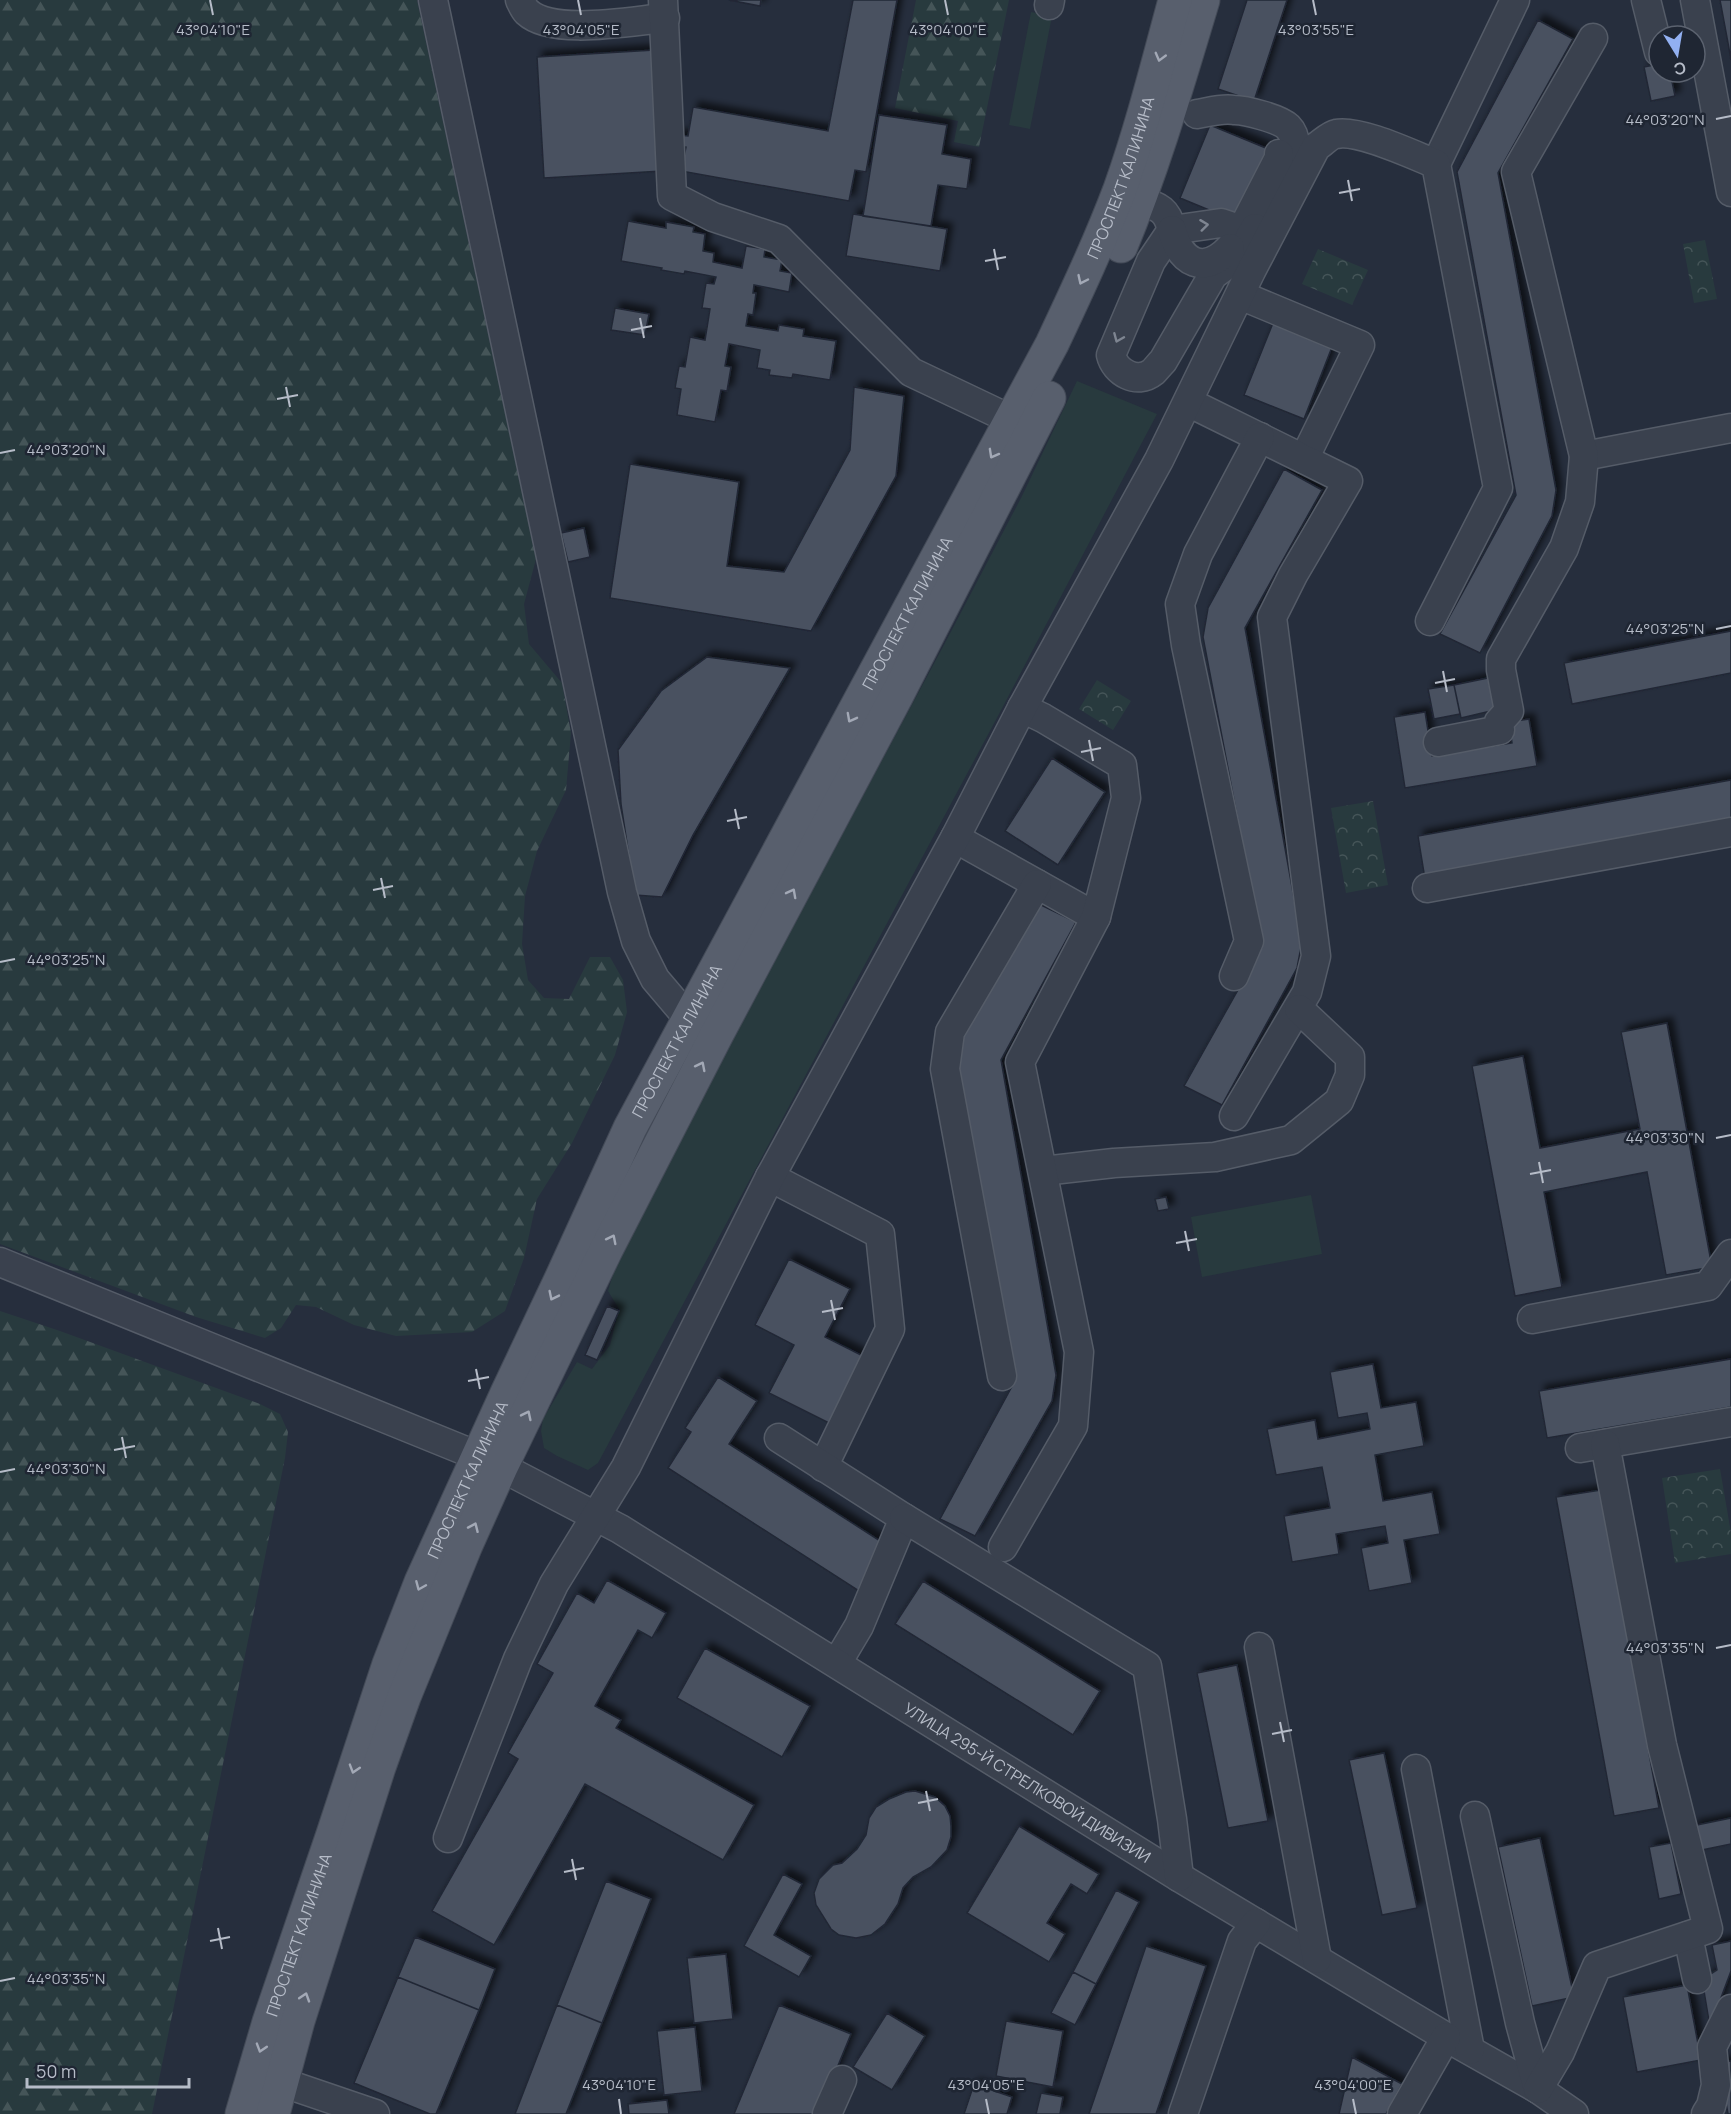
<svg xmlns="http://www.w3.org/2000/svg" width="1731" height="2114" viewBox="0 0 1731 2114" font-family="Manrope,sans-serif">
<defs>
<pattern id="forest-firs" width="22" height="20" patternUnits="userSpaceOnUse" patternTransform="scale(1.5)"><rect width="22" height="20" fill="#283a3e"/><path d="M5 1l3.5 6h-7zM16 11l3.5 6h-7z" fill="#455558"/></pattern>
<pattern id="park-crowns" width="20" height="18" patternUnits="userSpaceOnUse" patternTransform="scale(1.5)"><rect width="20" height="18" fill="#283a3e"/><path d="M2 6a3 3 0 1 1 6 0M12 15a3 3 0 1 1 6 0" fill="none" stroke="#455558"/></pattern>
<filter id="shadow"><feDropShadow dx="5.5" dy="-5.5" stdDeviation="3" flood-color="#0009"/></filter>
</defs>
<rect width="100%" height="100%" fill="#262e3d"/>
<path fill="#283a3e" d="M1031,12L1052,16L1030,129L1009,125Z
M1077,381L1157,414L999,714L598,1463L588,1470L557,1456L544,1448L541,1431L543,1419L577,1362L592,1369L610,1345L619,1309L608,1291L622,1245L710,1077L792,928L945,643L1022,496Z
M1311,1195L1322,1254L1202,1277L1191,1217Z"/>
<path fill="url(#forest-firs)" d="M0,0H417L536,559L524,604L529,644L562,683L571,733L566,790L537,851L525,896L522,944L528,980L544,998L569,999L590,957H610L623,980L627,1012L615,1055L572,1143L537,1199L524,1258L505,1311L472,1332L396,1336L354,1325L316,1307L296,1305L281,1328L265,1338L196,1317L0,1244Z
M916,0H1009L979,147L954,142L958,121L895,108Z
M0,1311L60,1331L260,1404L280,1414L288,1432L285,1458L152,2114H0Z"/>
<path fill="url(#park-crowns)" d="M1705,240L1717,299L1694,303L1683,244Z
M1318,249L1368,270L1352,305L1302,284Z
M1097,680L1131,701L1113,730L1079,709Z
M1373,801L1388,885L1346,893L1331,808Z
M1720,1469L1731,1533V1554L1675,1563L1662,1478Z"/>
<path fill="#485161" stroke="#212835" stroke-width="1.5" filter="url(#shadow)" d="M729,0H761L760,6Z
M853,0H897L866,172L855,170L849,201L681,171L686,147L660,143L662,171L544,178L537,57L655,50L660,133L688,136L693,107L828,131Z
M1247,0H1287L1254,101L1218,89Z
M1720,0H1731V60L1728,43Z
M1538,20L1573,39L1498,173L1556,490L1552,516L1480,653L1440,634L1516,495L1457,172Z
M1659,64V72H1670L1675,96L1651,101L1644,67Z
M879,115L947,125L942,154L971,159L967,189L938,185L931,226L863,216Z
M1210,125L1273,151L1243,224L1180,198Z
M853,214L947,229L940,271L846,256Z
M628,221L666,228V222L694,227L693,232L705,234L703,251L714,253L713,262L742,268L746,246L765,249L764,257L782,260L780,271L792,273L789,292L754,285L753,293H756L753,315L748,314L746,326L778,331L779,325L804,329L803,336L836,341L830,380L793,374L792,378L769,375L770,370L757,368L760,350L729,344L725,366L731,367L727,391L721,390L715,422L677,415L681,389L675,388L679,366L685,367L690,337L705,340L710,309L702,308L706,283L714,284L716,277L685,271L684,274L661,270L662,268L621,261Z
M615,308L649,314L645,335L611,330Z
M1273,323L1332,347L1304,419L1244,395Z
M854,387L904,396L896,476L811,631L610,598L630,464L739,482L727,566L784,572L850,450Z
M1284,469L1322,490L1245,628L1302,942L1297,968L1222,1105L1184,1086L1262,947L1203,637L1208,608Z
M584,528L590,557L568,562L561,533Z
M1731,631V673L1572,704L1564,663Z
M707,657L790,668L693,835L662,897L635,895L621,804L618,750L661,691Z
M1488,678L1495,710L1461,718L1454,685Z
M1454,685L1460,714L1434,719L1428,689Z
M1425,712L1432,756L1512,743L1509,722L1529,719L1537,766L1405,788L1394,717Z
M1052,758L1105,792L1058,865L1005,831Z
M1731,780V824L1425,879L1418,836Z
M1039,904L1076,922L1001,1060L1056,1375L1052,1401L975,1536L940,1519L1016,1379L956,1069L962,1040Z
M1667,1023L1712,1267L1666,1275L1647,1172L1544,1192L1562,1287L1515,1296L1472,1066L1523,1056L1540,1148L1640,1129L1621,1032Z
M1166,1197L1169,1209L1158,1211L1155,1199Z
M789,1259L850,1289L825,1337L865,1357L831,1424L769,1393L794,1345L755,1325Z
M607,1306L619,1311L597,1360L585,1355Z
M1731,1359V1407L1547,1438L1539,1391Z
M1373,1364L1381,1408L1416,1402L1424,1446L1375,1455L1383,1501L1432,1492L1440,1534L1404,1540L1412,1583L1369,1591L1361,1548L1388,1543L1385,1526L1336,1534L1339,1554L1292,1562L1284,1516L1330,1508L1322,1467L1276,1475L1267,1429L1315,1420L1318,1439L1370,1429L1367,1413L1338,1418L1330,1372Z
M718,1377L757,1401L729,1444L888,1546L859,1591L668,1468L691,1432L685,1428Z
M1601,1490L1659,1808L1614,1816L1556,1497Z
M607,1580L666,1613L652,1638L638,1630L595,1706L621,1720L616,1728L754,1805L723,1860L585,1784L494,1945L432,1911L518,1759L508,1753L553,1673L537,1664L577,1593L594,1603Z
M923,1581L1100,1691L1073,1735L895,1624Z
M705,1648L810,1706L782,1757L677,1698Z
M1237,1665L1268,1821L1228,1828L1197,1673Z
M1384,1753L1417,1908L1382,1915L1349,1760Z
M915,1791L935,1797L945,1806L950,1816L951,1826V1837L947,1850L931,1867L913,1877L903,1888L898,1904L885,1924L871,1935L856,1938L839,1935L831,1929L816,1905L814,1893L819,1879L833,1865L842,1863L857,1849L866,1835L869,1818L876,1807L889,1799L906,1792Z
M1731,1818V1844L1697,1851L1692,1826Z
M1019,1826L1099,1874L1087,1894L1071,1884L1047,1923L1065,1934L1049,1962L967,1913Z
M1540,1838L1574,1997L1532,2006L1498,1847Z
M1671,1843L1681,1894L1659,1899L1649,1847Z
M783,1874L802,1884L774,1935L811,1956L799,1977L744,1946Z
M606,1881L651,1899L602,2023L557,2005Z
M1116,1890L1139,1902L1096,1984L1073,1972Z
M415,1937L495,1969L479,2010L398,1977Z
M1731,1941V1971L1710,2027L1703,1985L1709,1975L1717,1970L1712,1945Z
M1146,1946L1206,1966L1156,2114H1089Z
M726,1954L733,2019L694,2023L687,1958Z
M1073,1972L1096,1984L1075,2025L1051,2013Z
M398,1977L479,2010L436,2114H430L354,2083Z
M1687,1985L1701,2060L1637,2072L1623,1997Z
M557,2005L602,2023L566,2114H515Z
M779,2005L851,2034L818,2114H734Z
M887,2013L925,2036L892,2090L853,2067Z
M1006,2021L1063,2031L1053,2087L996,2076Z
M695,2027L702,2091L664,2095L657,2031Z
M1352,2057L1402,2084L1386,2114H1339Z
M1731,2061V2114H1728L1719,2063Z
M974,2084L1012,2097L1007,2114H964Z
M1041,2093L1063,2097L1060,2114H1036Z
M667,2100L669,2114H629L628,2104Z"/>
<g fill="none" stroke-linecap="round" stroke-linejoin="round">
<g stroke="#555c68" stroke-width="31">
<g id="minor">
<path d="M433,0L622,892L636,941L655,979L689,1019"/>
<path d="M520,0C522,4 524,9 527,12C553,36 630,21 665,18"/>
<path d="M663,0L672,196L713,217L779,239L911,372L1012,420"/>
<path d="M1646,0L1659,52"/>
<path d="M1695,0L1731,192"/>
<path d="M1049,5L1050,0"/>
<path d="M1197,114C1209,112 1222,108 1234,110C1246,110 1280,119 1288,127C1292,131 1295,138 1295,144C1295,156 1287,169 1282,179"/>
<path d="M1436,164L1515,0"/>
<path d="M1140,201C1159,207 1167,209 1172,230L1221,223L1242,230L1279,158V154"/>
<path d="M1172,230L1151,261L1111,355C1115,372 1137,385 1153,372C1156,369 1159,365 1163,361L1213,275L1240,255L1255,228"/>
<path d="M1172,230C1181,264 1204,275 1230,248"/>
<path d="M1240,295L1360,345L1304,459"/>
<path d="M1188,402L1348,481L1293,575L1272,617L1316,956L1307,992L1234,1116"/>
<path d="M1584,456L1731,428"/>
<path d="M1438,742L1500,730L1499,722L1509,711L1501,670V659L1564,548L1580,502L1584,456L1516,172L1593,38"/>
<path d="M955,838L1096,917"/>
<path d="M1427,888L1731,832"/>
<path d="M1234,976L1249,941L1186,645L1180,604L1198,554L1260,437"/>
<path d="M1043,1171L1114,1163L1215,1157L1291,1140L1339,1101L1350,1075V1057L1299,1009"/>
<path d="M770,1177L880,1234L890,1329L823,1467"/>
<path d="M0,1262L478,1456"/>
<path d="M1532,1319L1708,1286L1731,1254"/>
<path d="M1002,1376L945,1069L950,1032L1037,884"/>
<path d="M779,1438L904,1518L859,1626L837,1663"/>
<path d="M1580,1448L1731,1422"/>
<path id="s1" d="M501,1467L620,1529L1179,1877L1446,2037L1538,2089L1574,2114"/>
<path d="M904,1518L1147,1666L1172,1819L1179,1877"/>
<path d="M1003,1547L1073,1426L1079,1352L1020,1062L1096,917L1126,798L1122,765L1043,718L1022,708"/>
<path d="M1259,1647L1317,1959"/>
<path d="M1416,1769L1470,2050"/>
<path d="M1475,1816L1520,2023L1538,2089"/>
<path d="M448,1838L518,1659L554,1584L626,1467L770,1177L955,838L1022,708L1159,460L1251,271L1316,147C1322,143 1330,135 1336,134C1359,129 1413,155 1436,164L1498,488L1430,621"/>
<path d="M1688,1936L1697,1979"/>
<path d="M281,2082L375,2114"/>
<path d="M1538,2089L1560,2052L1597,1966L1708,1929L1662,1745L1605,1444"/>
<path d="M827,2114L842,2080"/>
<path d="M1183,2114L1242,1941L1256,1923"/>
<path d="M1402,2114L1446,2037"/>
<path d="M1706,2114L1711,2106L1716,2085L1712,2047L1731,2009"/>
</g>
</g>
<g stroke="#434a57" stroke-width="35">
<g id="major">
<path d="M1121,246C1154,166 1178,83 1203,0"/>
<path id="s2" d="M242,2114L269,2022L333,1834L389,1664L421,1582L507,1393L561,1279L630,1128L1052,344C1076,293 1100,242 1120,189C1142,127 1158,63 1175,0"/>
<path d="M273,2114L298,2021L379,1767L404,1697L466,1545L501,1467L606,1250L717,1034L896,697L1049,398"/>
</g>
</g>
<use href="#minor" stroke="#3a414e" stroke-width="28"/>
<use href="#major" stroke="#585f6d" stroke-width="33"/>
</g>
<defs><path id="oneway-chevron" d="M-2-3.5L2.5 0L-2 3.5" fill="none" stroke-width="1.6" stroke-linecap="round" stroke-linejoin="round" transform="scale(1.5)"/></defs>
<g stroke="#a3a9b6">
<use href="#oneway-chevron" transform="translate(1160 57) rotate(105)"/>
<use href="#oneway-chevron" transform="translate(1082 280) rotate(115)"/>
<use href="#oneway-chevron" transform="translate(993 454) rotate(119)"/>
<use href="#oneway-chevron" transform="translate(851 718) rotate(118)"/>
<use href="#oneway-chevron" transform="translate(792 893) rotate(-62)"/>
<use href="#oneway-chevron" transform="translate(701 1066) rotate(-63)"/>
<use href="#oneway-chevron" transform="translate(612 1239) rotate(-63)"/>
<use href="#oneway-chevron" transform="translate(553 1296) rotate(116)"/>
<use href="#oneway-chevron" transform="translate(527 1415) rotate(-64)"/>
<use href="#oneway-chevron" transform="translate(474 1527) rotate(-66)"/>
<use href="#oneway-chevron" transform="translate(420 1586) rotate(113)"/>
<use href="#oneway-chevron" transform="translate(354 1769) rotate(107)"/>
<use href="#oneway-chevron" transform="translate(305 1997) rotate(-72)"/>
<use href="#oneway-chevron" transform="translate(261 2048) rotate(107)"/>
</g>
<g stroke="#7e8591">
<use href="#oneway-chevron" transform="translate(1204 225) rotate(-7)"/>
<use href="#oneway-chevron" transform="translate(1118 338) rotate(113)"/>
</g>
<path fill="none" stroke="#b6bcc8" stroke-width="2" d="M210,0L213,15M578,0L581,15M945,0L948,15M1313,0L1316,15M1716,119L1731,116M1348,180L1352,201M1339,193L1360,189M994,249L998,270M985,261L1006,257M640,318L644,338M631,330L652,326M286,387L290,407M277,399L298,395M0,453L15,450M1716,629L1731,626M1443,671L1447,692M1435,683L1455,679M1089,740L1093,761M1081,752L1101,748M735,809L739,829M727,821L747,817M381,878L385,898M373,890L393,886M0,962L15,959M1716,1138L1731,1135M1539,1162L1543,1183M1530,1174L1551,1170M1185,1231L1189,1251M1176,1243L1197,1239M831,1300L835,1320M822,1312L843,1308M476,1369L480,1389M468,1381L489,1377M122,1437L126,1458M114,1450L135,1446M0,1472L15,1469M1716,1648L1731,1645M1280,1722L1284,1742M1272,1734L1292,1730M926,1791L930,1811M918,1803L938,1799M572,1859L576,1880M564,1872L584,1868M218,1928L222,1949M210,1941L230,1937M0,1981L15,1978M619,2099L621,2114M986,2099L989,2114M1353,2099L1356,2114"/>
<g text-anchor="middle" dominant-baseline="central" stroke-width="5" stroke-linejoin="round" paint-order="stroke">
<g font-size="16" fill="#b6bcc8" stroke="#1f2633">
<text stroke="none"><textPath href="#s2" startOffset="2132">ПРОСПЕКТ КАЛИНИНА</textPath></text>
<text stroke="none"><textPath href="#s2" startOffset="1646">ПРОСПЕКТ КАЛИНИНА</textPath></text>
<text stroke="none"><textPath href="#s2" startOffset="1160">ПРОСПЕКТ КАЛИНИНА</textPath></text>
<text stroke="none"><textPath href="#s2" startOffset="674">ПРОСПЕКТ КАЛИНИНА</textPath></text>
<text stroke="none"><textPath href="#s1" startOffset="614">УЛИЦА 295-Й СТРЕЛКОВОЙ ДИВИЗИИ</textPath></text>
<text stroke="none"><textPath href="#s2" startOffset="188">ПРОСПЕКТ КАЛИНИНА</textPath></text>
</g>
</g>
<g font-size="15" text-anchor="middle" fill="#b6bcc8" stroke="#1f2633" stroke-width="5" stroke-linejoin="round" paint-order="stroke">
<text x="213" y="35">43°04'10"E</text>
<text x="581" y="35">43°04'05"E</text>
<text x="948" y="35">43°04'00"E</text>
<text x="1316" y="35">43°03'55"E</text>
<text x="1665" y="125">44°03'20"N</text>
<text x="66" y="455">44°03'20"N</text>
<text x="1665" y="634">44°03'25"N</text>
<text x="66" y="965">44°03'25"N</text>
<text x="1665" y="1143">44°03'30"N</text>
<text x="66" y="1474">44°03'30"N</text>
<text x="1665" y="1653">44°03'35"N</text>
<text x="66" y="1984">44°03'35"N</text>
<text x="619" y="2090">43°04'10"E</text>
<text x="986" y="2090">43°04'05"E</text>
<text x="1353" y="2090">43°04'00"E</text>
</g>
<g transform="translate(1677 54) rotate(169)"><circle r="28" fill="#1f2633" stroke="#5b626f" stroke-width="1.5"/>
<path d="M0-4.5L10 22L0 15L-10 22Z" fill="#92b0f1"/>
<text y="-9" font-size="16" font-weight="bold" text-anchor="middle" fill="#b6bcc8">С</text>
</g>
<path d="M27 2078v9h162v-9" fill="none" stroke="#b6bcc8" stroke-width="3"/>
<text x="36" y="2078" font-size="18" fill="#b6bcc8" stroke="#1f2633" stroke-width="4.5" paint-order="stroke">50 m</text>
</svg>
